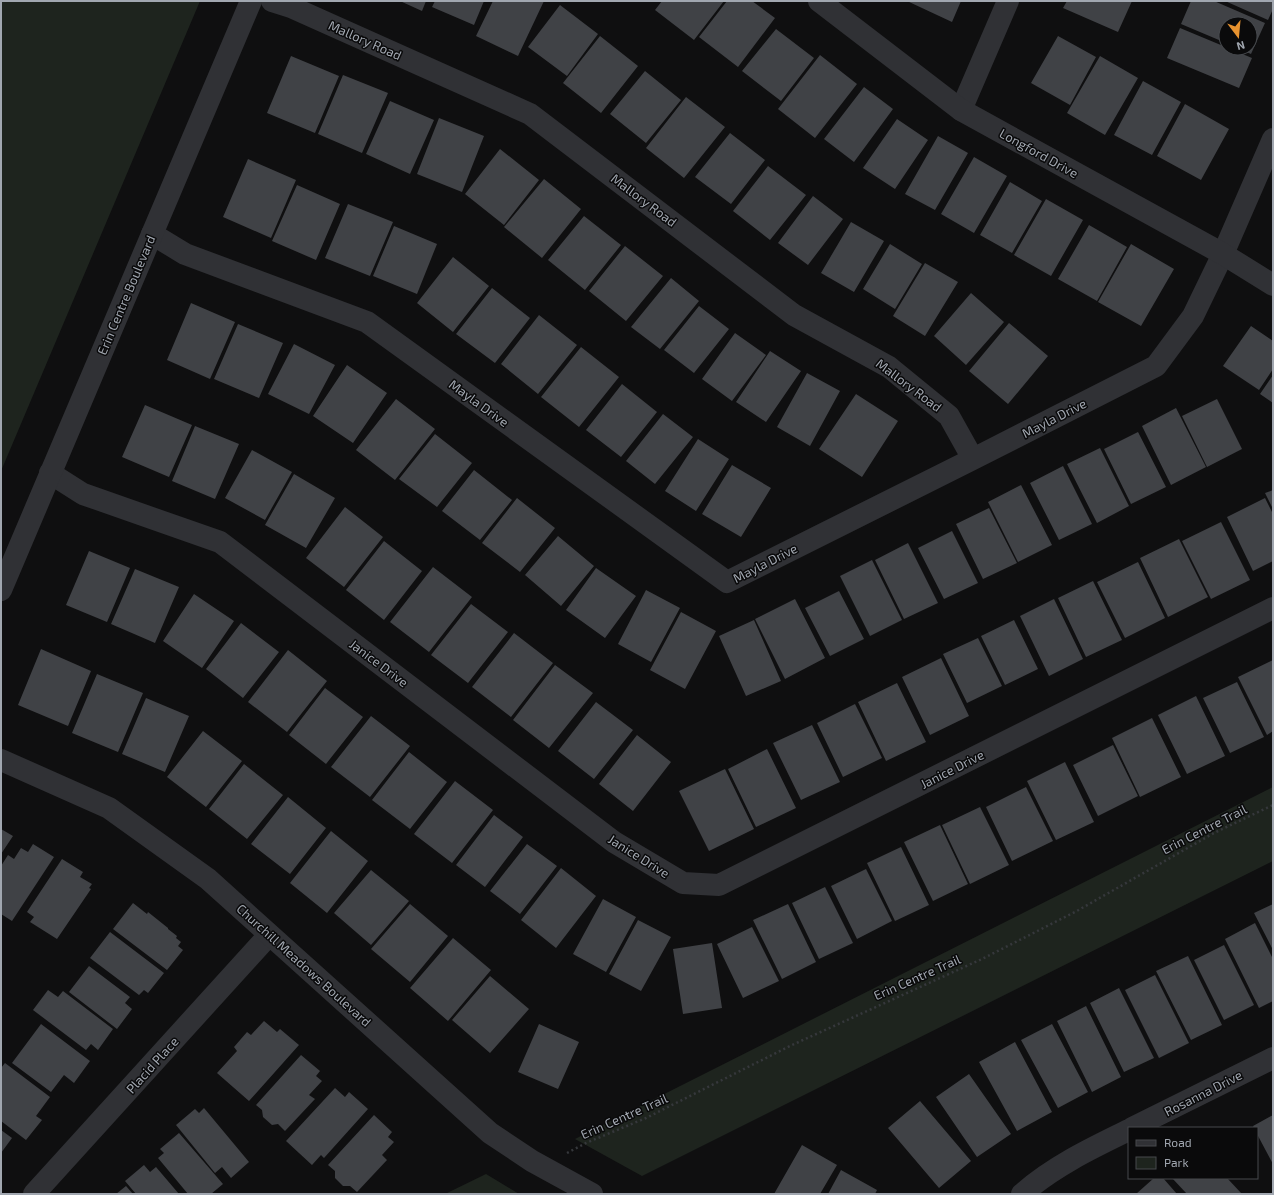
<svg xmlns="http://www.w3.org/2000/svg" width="1274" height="1195" viewBox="0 0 1274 1195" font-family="'Exo 2',sans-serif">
<rect width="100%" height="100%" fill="#0f0f10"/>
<path fill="#1e241e" d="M1,1H200L1,471Z
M1273,787V861L642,1176L575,1139Z
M486,1174L519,1194H445Z"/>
<path fill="#404246" d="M400,1H426L422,11Z
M435,1H484L474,25L432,7Z
M493,1H544L518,56L476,36Z
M662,1H724L694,40L655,10Z
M727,1H752L775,18L738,67L699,37Z
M907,1H961L952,22Z
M1067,1H1132L1118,32L1063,8Z
M1191,1H1214L1265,23L1251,54L1237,48H1250V24H1226V43L1181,24Z
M1225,1H1273V9L1268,20Z
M560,5L598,34L567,76L528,47Z
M1180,28L1252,58L1239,88L1167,58Z
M776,29L814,58L781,101L742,71Z
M600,36L638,66L601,113L563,83Z
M1058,36L1096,57L1070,105L1031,83Z
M820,55L857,84L815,138L778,109Z
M291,56L339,76L315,133L267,113Z
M1100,56L1138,78L1105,135L1067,113Z
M645,71L681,100L646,143L610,114Z
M343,75L388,93L362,153L318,134Z
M1143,81L1181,102L1152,155L1114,135Z
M864,87L893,109L854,162L824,139Z
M686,97L725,127L684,178L646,148Z
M390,101L434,120L410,174L366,154Z
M1185,104L1229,129L1201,180L1157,156Z
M439,118L484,136L462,192L417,174Z
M897,119L928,140L895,189L863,168Z
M730,133L765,160L731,204L695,177Z
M938,136L968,153L935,210L905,194Z
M500,149L539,180L504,225L465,194Z
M974,157L1007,176L974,233L941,214Z
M248,159L296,180L271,238L223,217Z
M768,166L806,195L770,240L733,211Z
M544,179L581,209L542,258L504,227Z
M1010,182L1042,201L1012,253L980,235Z
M297,185L340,204L316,260L272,241Z
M813,196L843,219L808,265L778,243Z
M1046,199L1083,220L1051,276L1014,255Z
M348,204L393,222L370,276L325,258Z
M584,216L621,245L585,290L548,260Z
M851,222L884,241L854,292L821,273Z
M1089,225L1127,247L1097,301L1058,279Z
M394,226L437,244L417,294L373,276Z
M890,244L922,264L895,309L863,289Z
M1131,244L1174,269L1141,326L1098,302Z
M625,246L663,276L626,321L589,291Z
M453,257L489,286L453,332L417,303Z
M925,263L958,282L925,336L893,316Z
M671,278L699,301L660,349L631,327Z
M492,288L530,318L495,363L456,334Z
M971,293L1004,322L966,365L934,336Z
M191,303L235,322L210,379L167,360Z
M699,306L729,329L694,373L664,350Z
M539,315L577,345L538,394L501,364Z
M1009,323L1048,356L1008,404L969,371Z
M238,324L283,343L259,398L214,379Z
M1251,326L1273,341V369L1259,390L1223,366Z
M735,333L766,355L732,401L702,379Z
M294,344L335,365L309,414L268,394Z
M581,347L619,377L579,427L541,397Z
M770,351L801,371L766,422L736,402Z
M347,365L387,393L353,443L313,416Z
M807,373L840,391L810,446L777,427Z
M1273,375V403L1260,394Z
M622,384L657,412L621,457L586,430Z
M856,394L898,421L862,477L819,449Z
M396,399L435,429L395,480L356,450Z
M1217,399L1242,449L1207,467L1182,416Z
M145,405L192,425L169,477L122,457Z
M1176,408L1206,467L1171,485L1142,426Z
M663,414L693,437L655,484L626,461Z
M195,426L239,444L215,499L172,481Z
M1138,432L1166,487L1131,504L1104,449Z
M435,434L472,463L437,507L399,479Z
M698,439L729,459L696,511L665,491Z
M1100,448L1129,506L1097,523L1067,464Z
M252,450L292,472L265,520L225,498Z
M732,465L771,488L741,537L702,514Z
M1063,466L1092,524L1059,540L1030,483Z
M474,470L512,500L480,540L442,511Z
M294,474L335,498L306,548L265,525Z
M1021,485L1052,545L1018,562L988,502Z
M1273,490V509L1265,493Z
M517,498L555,528L520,572L482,543Z
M1265,498L1273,514V561L1253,571L1227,517Z
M345,507L383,537L344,587L306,558Z
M989,508L1017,563L983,579L956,524Z
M1221,522L1250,580L1211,599L1182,541Z
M952,531L978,583L944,599L918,548Z
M558,536L594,566L561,606L525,575Z
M1179,539L1208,597L1168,617L1140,558Z
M384,541L422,571L384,620L346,590Z
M908,543L938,603L904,619L875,560Z
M89,551L130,568L107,622L66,605Z
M872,560L902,620L870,636L840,576Z
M1138,562L1165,618L1125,638L1097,582Z
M433,567L472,597L429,652L390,622Z
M596,568L636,596L605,638L566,610Z
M135,569L179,587L155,643L111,624Z
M1093,581L1122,640L1086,657L1058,598Z
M646,590L680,608L651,662L618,644Z
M839,591L864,639L830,656L805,608Z
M194,594L234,621L202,668L163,641Z
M795,599L825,658L785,679L755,619Z
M1054,599L1083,659L1049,676L1020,616Z
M471,604L508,632L468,683L431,655Z
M681,612L716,631L685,689L650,670Z
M754,620L781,681L746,696L719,636Z
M1014,620L1038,669L1005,685L981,636Z
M241,623L279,652L243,698L206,669Z
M514,633L553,663L511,717L472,687Z
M978,638L1002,686L967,703L943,654Z
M41,649L91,671L68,726L18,705Z
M288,650L327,681L287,732L248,702Z
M941,658L969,716L930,735L902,677Z
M1273,660V731L1267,735L1238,677Z
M555,665L593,693L549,748L513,720Z
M97,674L143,693L118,752L72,733Z
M1237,682L1264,737L1230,753L1203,698Z
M897,683L926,742L886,761L858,702Z
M325,688L363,717L326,764L289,735Z
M1196,696L1225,756L1187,774L1158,715Z
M146,698L189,716L165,772L122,754Z
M596,702L633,730L594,779L558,751Z
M855,704L882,758L843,777L817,723Z
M371,716L410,746L370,797L331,767Z
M1152,718L1181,777L1140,797L1112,738Z
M812,725L840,782L801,800L773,743Z
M203,731L242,761L206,807L167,777Z
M637,735L671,762L633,811L599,784Z
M1113,745L1138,796L1098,816L1073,765Z
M767,749L796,808L756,827L728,769Z
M409,752L447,782L410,829L372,800Z
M1065,762L1094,822L1056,840L1027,781Z
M244,764L283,795L247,839L209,809Z
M725,769L754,829L709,851L679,791Z
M455,781L493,810L452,863L414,834Z
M1026,787L1053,841L1012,861L986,807Z
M288,797L326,828L290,874L251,844Z
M980,807L1009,865L970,884L942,825Z
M494,815L523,837L485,887L456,865Z
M940,825L968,884L933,901L904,842Z
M1,829L13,836L1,854Z
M331,831L368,861L327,913L290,883Z
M33,844L54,857L12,921L1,914V866L8,855L14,859L21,848L28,852Z
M527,844L557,866L520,914L490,891Z
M901,847L929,905L895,921L867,863Z
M62,859L83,872L80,877L92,884L89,888L91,889L57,939L30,922L34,917L27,912Z
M561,868L596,896L556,948L521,920Z
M866,869L892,921L857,939L831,886Z
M371,870L409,901L371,945L334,913Z
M825,887L853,943L819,959L792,903Z
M603,899L636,917L606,972L573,954Z
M133,903L147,914L148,912L168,928V929L177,936L176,938L181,942L178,946L183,950L167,970L113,929Z
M410,904L448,936L410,982L371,949Z
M788,904L816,962L782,979L753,920Z
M1273,904V950L1254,913Z
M638,920L671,937L641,991L609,974Z
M1255,923L1273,959V1001L1259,1008L1225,939Z
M752,927L779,981L743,998L717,944Z
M110,932L164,973L148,993L144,990L139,995L90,958Z
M453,938L491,970L448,1021L410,988Z
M712,943L722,1008L683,1014L673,949Z
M1224,945L1254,1005L1224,1020L1194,960Z
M1188,956L1222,1025L1191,1040L1156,971Z
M89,966L130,997L125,1003L132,1009L117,1029L69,992Z
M1155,975L1189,1043L1159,1058L1125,990Z
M490,976L529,1009L490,1053L452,1020Z
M1119,988L1154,1058L1124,1072L1090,1003Z
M48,990L58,997L63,991L113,1029L98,1050L91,1044L86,1050L33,1010Z
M1086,1006L1121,1077L1092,1092L1057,1021Z
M264,1021L277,1032L280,1029L299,1045L249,1101L217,1073L237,1051L234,1047L247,1032L251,1035Z
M41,1024L90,1061L74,1083L64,1075L51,1092L12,1063Z
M539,1024L579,1042L558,1089L518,1072Z
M1052,1024L1088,1092L1058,1108L1021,1040Z
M1015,1042L1052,1112L1017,1131L979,1062Z
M301,1055L320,1071L316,1076L322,1081L309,1095L315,1099L285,1131L278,1124L272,1125L263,1117L262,1110L256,1105Z
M5,1063L50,1097L36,1116L42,1120L26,1140L1,1121V1068Z
M969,1074L1011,1134L977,1157L936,1097Z
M335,1088L345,1097L349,1092L368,1109L324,1158L321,1155L312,1165L286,1141Z
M920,1101L971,1161L939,1188L888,1128Z
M204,1108L249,1162L231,1178L222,1167L215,1173L176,1125L195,1109L199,1113Z
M374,1115L392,1132L388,1137L394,1142L382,1155L387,1160L357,1192L350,1186H343L335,1178V1171L328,1165Z
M1273,1115V1164L1257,1134V1128H1254L1253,1126Z
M1,1130L12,1138L1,1153Z
M179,1133L223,1184L211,1194H188L158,1158L164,1153L160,1149Z
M802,1145L837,1165L820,1194H774Z
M144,1165L150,1172L156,1167L179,1194H136L125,1181Z
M841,1170L877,1190L875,1194H828Z
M1154,1178H1163L1177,1194H1136Z
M1172,1178H1227L1242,1194H1187Z
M126,1186L133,1194H116Z"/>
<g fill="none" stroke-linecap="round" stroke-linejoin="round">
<path stroke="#36383c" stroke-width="2.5" stroke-dasharray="2 3" stroke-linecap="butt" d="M567,1153L586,1143L646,1118L792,1045L982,959L1075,912L1214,833L1273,805"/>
<path stroke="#303135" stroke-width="22" d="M272,1L291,7L530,114L794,315L889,367L949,416L973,459
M961,110L1008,1
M152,234L185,254L367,322L727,582L973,459L1156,366L1193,316L1223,254L1273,139
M50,473L83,494L220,542L614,842L683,883L719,885L1273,608
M1132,1128L1273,1058
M34,1194L269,935
M1022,1194C1054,1166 1092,1148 1129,1130"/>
<path stroke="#303135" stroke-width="22" d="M819,1L961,110L1223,254L1273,285
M1,590L251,1
M1,760L109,808L208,879L490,1133L532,1161L592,1194"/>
</g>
<g text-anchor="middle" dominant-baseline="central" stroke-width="3" stroke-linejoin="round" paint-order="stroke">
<g font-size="13" fill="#a1a7b0" stroke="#0a0a0b">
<text transform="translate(365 40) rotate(24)">Mallory Road</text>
<text transform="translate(1039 153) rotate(29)">Longford Drive</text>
<text transform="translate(644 200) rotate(37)">Mallory Road</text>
<text transform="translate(126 295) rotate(-67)">Erin Centre Boulevard</text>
<text transform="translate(909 385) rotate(37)">Mallory Road</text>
<text transform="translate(479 403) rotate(36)">Mayla Drive</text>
<text transform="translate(1054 418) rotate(-27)">Mayla Drive</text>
<text transform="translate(765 563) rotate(-27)">Mayla Drive</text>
<text transform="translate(379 663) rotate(37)">Janice Drive</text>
<text transform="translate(952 769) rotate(-27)">Janice Drive</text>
<text transform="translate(1204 829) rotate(-27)">Erin Centre Trail</text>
<text transform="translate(639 856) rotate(32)">Janice Drive</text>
<text transform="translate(304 965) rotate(42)">Churchill Meadows Boulevard</text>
<text transform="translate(917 977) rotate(-24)">Erin Centre Trail</text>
<text transform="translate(152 1065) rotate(-48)">Placid Place</text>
<text transform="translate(1203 1093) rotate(-27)">Rosanna Drive</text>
<text transform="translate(624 1116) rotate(-24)">Erin Centre Trail</text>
</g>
</g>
<rect width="1274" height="1195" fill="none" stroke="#a1a7b0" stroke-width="4"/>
<rect x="1128" y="1127" width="130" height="52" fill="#0a0a0b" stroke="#46494d"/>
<rect x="1136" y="1140" width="20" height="6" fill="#303135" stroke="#46494d"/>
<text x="1164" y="1147" font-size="12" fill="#a1a7b0">Road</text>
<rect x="1136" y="1157" width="20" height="12" fill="#1e241e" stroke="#46494d"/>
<text x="1164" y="1167" font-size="12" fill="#a1a7b0">Park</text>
<g transform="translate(1238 36) rotate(164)"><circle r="19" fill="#0a0a0b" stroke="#46494d"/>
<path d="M0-3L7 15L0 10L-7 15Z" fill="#e7922f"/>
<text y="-6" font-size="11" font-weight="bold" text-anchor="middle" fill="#a1a7b0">N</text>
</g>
</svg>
